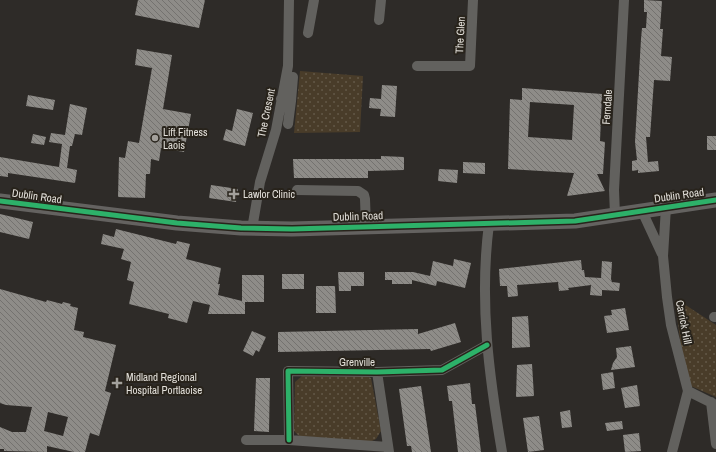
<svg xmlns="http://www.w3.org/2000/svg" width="716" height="452" viewBox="0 0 716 452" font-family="'Archivo Narrow',sans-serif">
<defs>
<pattern id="green-dots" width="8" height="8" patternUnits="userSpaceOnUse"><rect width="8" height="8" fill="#493c29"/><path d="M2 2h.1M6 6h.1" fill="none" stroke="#635847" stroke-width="1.8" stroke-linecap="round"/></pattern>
<pattern id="building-back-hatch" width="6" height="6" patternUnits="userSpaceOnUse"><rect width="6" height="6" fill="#8e8c88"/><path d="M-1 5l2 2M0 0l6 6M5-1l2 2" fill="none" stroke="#74726f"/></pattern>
</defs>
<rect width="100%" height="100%" fill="#2e2b28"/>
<path fill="url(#green-dots)" d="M300,71L363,76L360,132L294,133Z
M675,301L681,302L716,325V397L686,384Z
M302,376H366L371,378L381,431L376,439L370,442L299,436L294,431L295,382Z"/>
<path fill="url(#building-back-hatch)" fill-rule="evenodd" d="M138,0H205L199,28L135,15Z
M644,0L662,1L660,29H663L661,56L672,57L670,81L654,80L650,137H646L648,162L658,161L659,171L638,173V170L632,171V161L637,160L635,142L641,39L642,28H646L647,12H644Z
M137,49L172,55L163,109L191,114L184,152L161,148L159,161L151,159L150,174H146L145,198L118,197L119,157L125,158L128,141L139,143L152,68L135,65Z
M382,85L397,86L395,117L380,116L381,109L369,108L370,98L381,99Z
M522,88L602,94L600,141L605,142L603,174H597L605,191L567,196L574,173L508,169L510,99L522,100ZM530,102L574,105L572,140L528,137Z
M28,95L55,100L53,110L26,106Z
M70,104L87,108L82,135L75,134L72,146H70L67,168L77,170L75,183L8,173V177L0,176V157L59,167L62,144L49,142L51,133L65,135Z
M237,109L253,113L245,146L223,140L226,129L232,131Z
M33,134L46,137L44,145L31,143Z
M707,136H716V150H707Z
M381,156L404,157V170L368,171V178H294L293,159H381Z
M463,162L485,163V174L463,173Z
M439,169L458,170L457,183L438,181Z
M211,185L238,189L236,202L209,198Z
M0,214L33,222L29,239L0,232Z
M116,229L176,244L177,241L190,244L186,259L221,268L218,284H220L218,295L242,301V275H264V302H245V314H208L210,305L193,301L187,323L168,318L169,314L129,304L134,282L127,280L131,262L121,259L124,249L101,244L103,234L114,237Z
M454,259L471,263L465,288L437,281L436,286L412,280V284H392V280H385V272H413L430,276L433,261L453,266Z
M581,260L582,270H584L585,277L601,278L602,261L612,262L611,279L612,282L620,283L619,291L602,290V296L590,295L591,285L568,288L569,290L559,291L558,282L517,285L518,296L508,297L507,286H500L499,269Z
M338,272H364V286H351V291H339Z
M282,274H304V289H282Z
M316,286H335L336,313H316Z
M0,289L46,302L47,300L62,304L63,302L71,304L70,306L78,308L74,330L84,332L83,337L116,345L105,391L111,393L99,436L90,433L85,452H74L47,446V452L4,451V449H0V427L12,432H26L32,407L6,405L0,403ZM48,412L68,417L63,436L44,431Z
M625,308L629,330L607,333L604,316L612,315L611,310Z
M528,316L530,347L512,348V317Z
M455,323L461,342L431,351L430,349L278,352V332L418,329V334Z
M252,331L266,337L259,352L256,350L253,356L243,351Z
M631,346L635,367L611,370L613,363L617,357L616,348Z
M532,364L534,396L516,397L517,365Z
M613,372L615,388L603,390L601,374Z
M256,378H270L269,432L254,431Z
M470,383L472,404H475L481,452H458L452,401H449L447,386Z
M637,385L640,406L625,408L621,388Z
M421,386L431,452H412L411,446H407L399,389Z
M570,410L572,427L562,428L560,412Z
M539,416L544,450L528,452L523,418Z
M622,421L623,429L607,431L605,423Z
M639,433L641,451L625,452L623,435Z"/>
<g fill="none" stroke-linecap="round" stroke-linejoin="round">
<path stroke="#62615e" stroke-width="10" d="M379,20L381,0
M308,33L314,0
M417,66H470L473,0
M281,99L291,101L293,77
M288,124L291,101
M297,190L358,191L364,195L365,199L366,226
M666,207L663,256L667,297L671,325L688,391L672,452
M642,211L662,254
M615,215L614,190L624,0
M489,224C479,301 489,376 502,452
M252,229L260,182L276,130L288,66L289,0
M714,317H716
M377,372L389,452
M688,391L716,405
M711,402L716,444
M246,440H289L388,447
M289,440L288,371L377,372L442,370L487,345"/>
<path stroke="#646260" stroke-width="15" d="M0,201L177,223L241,228L292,229L575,221L716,200"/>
<g stroke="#28231b" stroke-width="8">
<path id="cycleway" d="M0,201L177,223L241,228L292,229L575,221L716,200
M289,440L288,371L377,372L442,370L487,345"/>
</g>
<use href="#cycleway" stroke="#2db169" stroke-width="5"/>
</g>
<g fill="#a3a09b" stroke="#28231b" stroke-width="1.5">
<circle cx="155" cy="138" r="4"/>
<path d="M232 188h4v4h4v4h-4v4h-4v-4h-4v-4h4z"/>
<path d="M115 377h4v4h4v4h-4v4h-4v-4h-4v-4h4z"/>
</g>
<g text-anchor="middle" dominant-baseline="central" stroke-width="4" stroke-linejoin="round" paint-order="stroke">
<g font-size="11" fill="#e2dfd9" stroke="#28231b">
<text transform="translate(460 35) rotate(-87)">The Glen</text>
<text transform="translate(607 107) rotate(-86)">Ferndale</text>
<text transform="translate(266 113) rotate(-78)">The Cresent</text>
<text transform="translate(679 195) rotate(-8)">Dublin Road</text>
<text transform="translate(37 196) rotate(8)">Dublin Road</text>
<text transform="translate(358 216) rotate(-2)">Dublin Road</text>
<text transform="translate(684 322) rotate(79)">Carrick Hill</text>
<text x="357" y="362">Grenville</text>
</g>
<g font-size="11" fill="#e2dfd9" stroke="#28231b" text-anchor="start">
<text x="163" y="132">Lift Fitness<tspan x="163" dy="13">Laois</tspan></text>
<text x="243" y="194">Lawlor Clinic</text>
<text x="126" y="377">Midland Regional<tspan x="126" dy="13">Hospital Portlaoise</tspan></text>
</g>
</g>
</svg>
